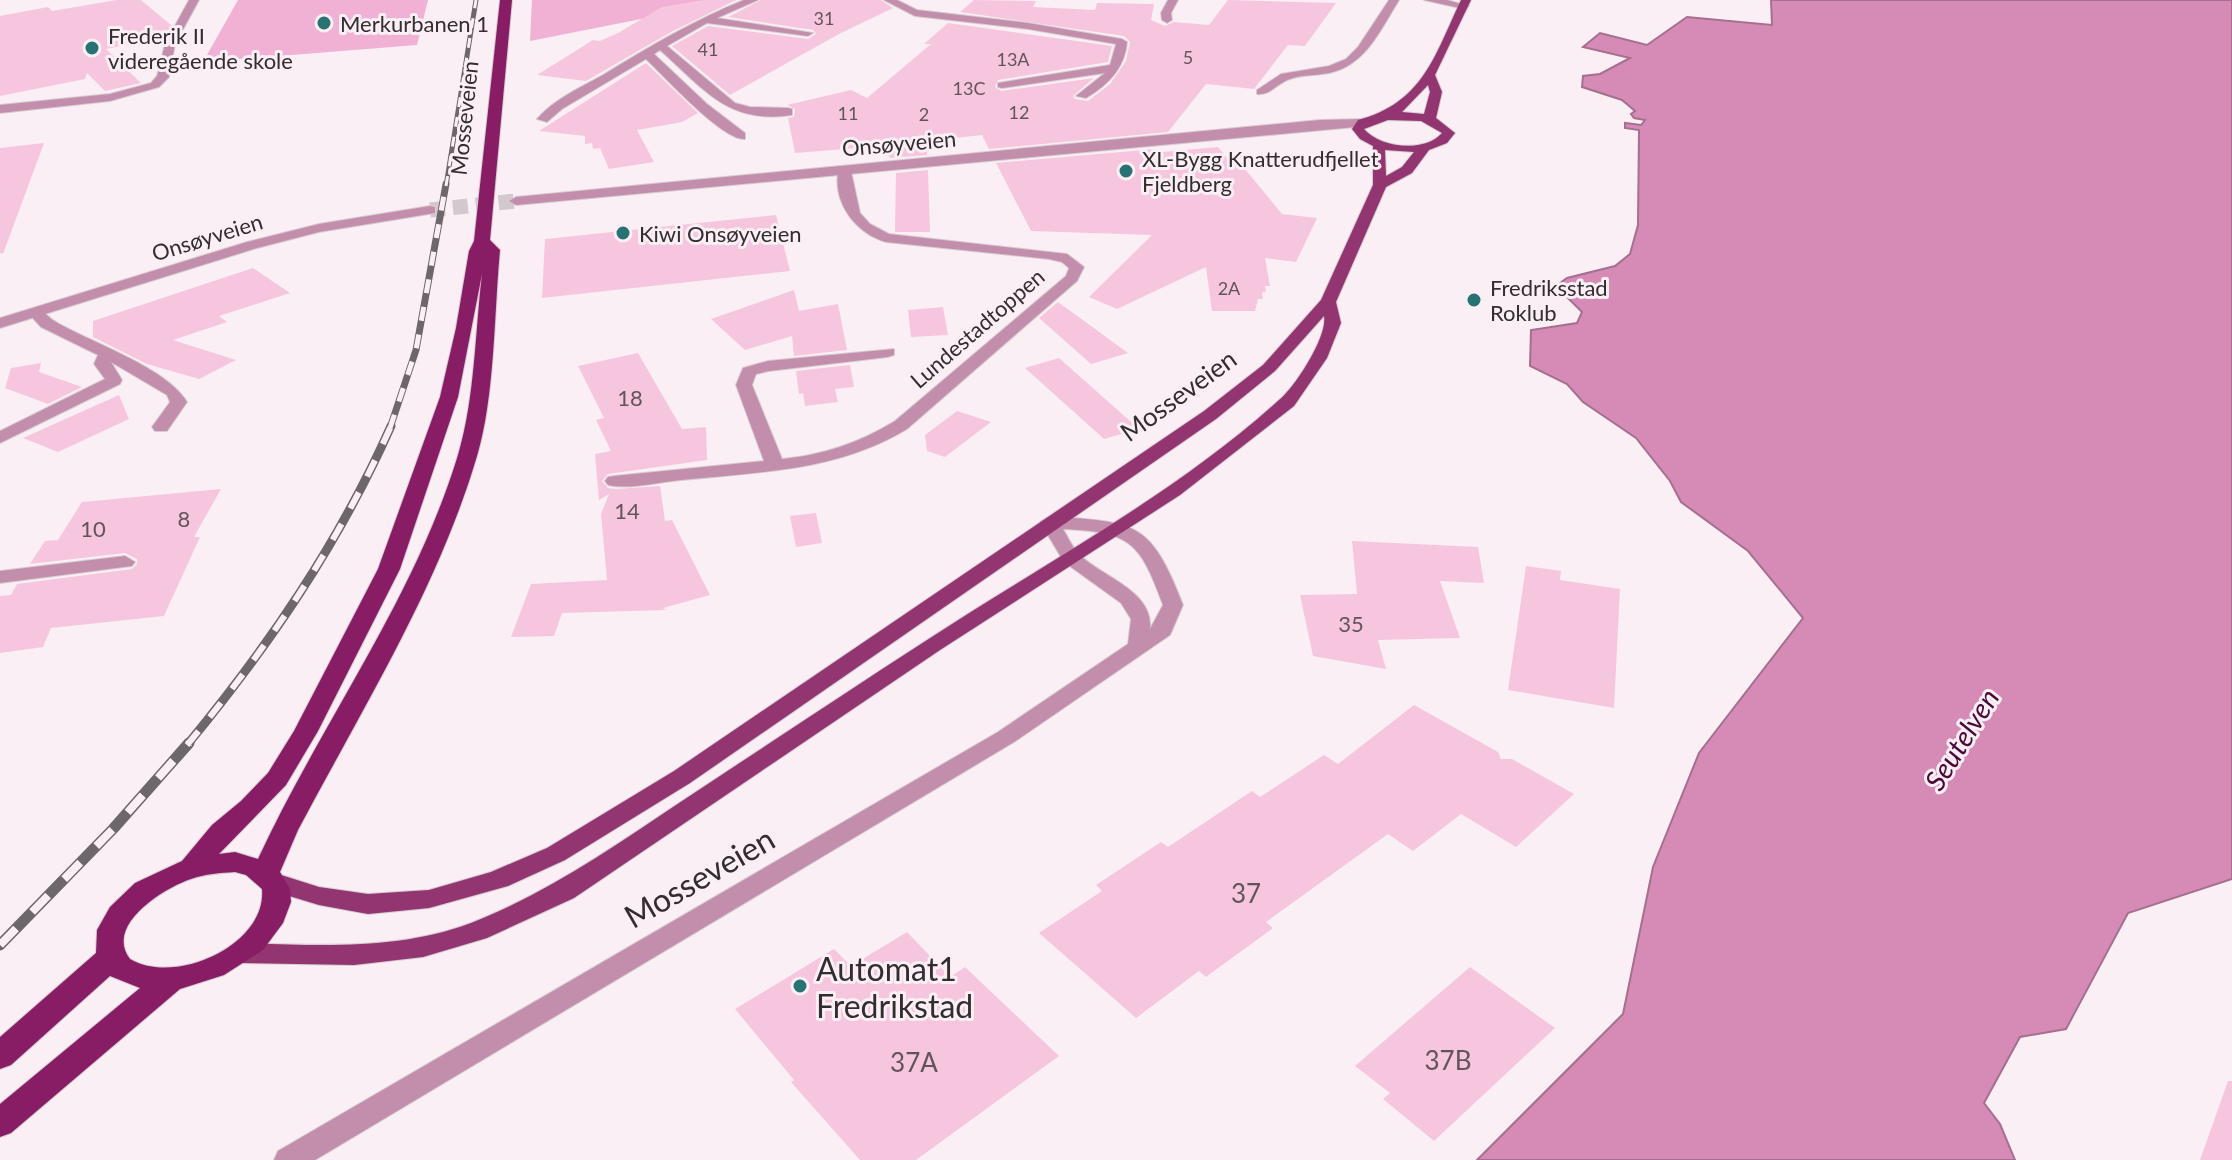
<svg xmlns="http://www.w3.org/2000/svg" width="2232" height="1160" viewBox="0 0 2232 1160" font-family="Lato,sans-serif">
<rect width="100%" height="100%" fill="#faeff5"/>
<path fill="#f0b1d4" d="M238,0H428L417,45L203,62Z
M532,0H737L530,41Z"/>
<path fill="#d68bb6" stroke="#a56f8e" stroke-width="2" d="M1771,0H2232V879L2128,913L2066,1029L2020,1037L1984,1103L2000,1124L2015,1160H1477L1623,1014L1653,867L1699,753L1803,618L1748,551L1681,502L1670,481L1636,438L1583,402L1567,384L1530,366L1531,330L1577,323L1582,312L1556,286L1567,278L1615,266L1630,254L1638,225L1639,130L1625,128V123L1641,125L1645,120L1634,118L1631,114L1635,111L1622,100L1582,87L1583,76L1600,74L1630,58L1583,47L1600,33L1647,45L1687,17L1772,25Z"/>
<path fill="#f6c6df" d="M117,0H141L172,26L165,37L106,49L141,83L105,91L87,73L85,79L0,96V16L48,7L52,11Z
M704,0H736L671,32L586,81L537,75L593,40L600,41L618,33L662,7Z
M761,0H881L893,8L839,34L730,95L672,46L708,26L808,39L816,34L813,30L728,17Z
M974,0L1036,1L1033,7L1095,10L1097,3L1154,4L1151,20L1165,26L1174,22L1209,25L1228,0L1336,3L1305,46L1288,45L1254,89L1206,84L1168,132L989,149L982,135L927,141V155L890,158L883,146L795,153L788,118L794,117L795,109L787,105L851,90L867,98L931,44H924L948,23L1112,46L1108,62L998,80L995,87L1001,91L1094,78L1073,96L1075,99L1088,101L1110,84L1126,61L1130,42L1124,36L960,12Z
M646,63L698,113L682,122L637,130L654,162L609,169L600,148L593,149L592,143L585,144V136L539,131Z
M44,143L3,254L0,253V148Z
M1218,147L1227,158L1235,157L1282,214L1317,218L1296,262L1265,258L1270,286H1265L1266,292H1262L1263,299H1258L1255,311H1212L1206,267L1117,309L1089,297L1152,235L1031,231L996,163L1155,149L1151,153Z
M928,170L930,232H895L896,173Z
M776,215L790,271L542,298L545,239Z
M253,268L290,293L219,316L227,322L173,340L236,360L199,379L147,364L93,337V321Z
M794,290L799,311L838,304L847,350L794,356L792,336L745,350L711,319Z
M1058,302L1128,353L1091,364L1039,318Z
M943,307L948,335L911,337L908,310Z
M638,353L682,429L706,427L707,460L608,474L602,481L608,488L616,489L660,486L665,521L672,520L710,595L663,608L666,610L562,613L554,636L511,637L531,584L607,580L601,514L609,494L599,500L595,454L611,451L596,420L604,418L578,366Z
M1059,358L1139,429L1104,439L1025,368Z
M41,363L39,372L82,387L48,404L5,388L11,368Z
M850,365L854,387L835,389L838,402L805,406L803,393L799,394L796,371Z
M119,395L129,419L58,452L23,438Z
M957,411L991,422L945,457L927,451L925,435Z
M221,489L194,537H200L164,616L51,628L43,647L0,653V596L11,595L17,584L132,569L137,564V559L125,553L30,564L45,541L58,540L82,502Z
M816,513L822,543L796,547L790,516Z
M1352,541L1478,547L1484,583L1440,581L1460,638L1378,640L1386,669L1313,656L1300,595L1357,594Z
M1526,566L1561,571L1560,580L1620,589L1614,708L1508,690Z
M1414,705L1498,752L1501,759H1512L1574,794L1516,847L1461,814L1413,851L1388,834L1266,922L1273,928L1206,977L1199,971L1136,1018L1039,933L1102,891L1096,885L1161,842L1168,847L1252,791L1260,797L1324,755L1338,764Z
M907,932L950,977L965,967L1059,1056L916,1160H860L791,1082L794,1080L735,1009L834,949L851,966Z
M1470,967L1555,1028L1434,1141L1383,1099L1390,1093L1355,1066Z
M2228,1081H2232V1160H2200Z"/>
<g fill="none" stroke-linecap="round" stroke-linejoin="round">
<path stroke="#d2c8ce" stroke-width="15" stroke-dasharray="15 8" stroke-linecap="butt" d="M430,210L516,201"/>
<g stroke="#d6ccd2" stroke-width="2">
<path id="minor" d="M189,0H199L175,44L169,77L159,87L110,101L0,113V105L110,94L151,83L157,76L165,44Z
M744,0H758L717,18L813,33L808,36L707,23L667,46L735,103L750,107L788,108L792,109V115C728,125 704,89 660,50L654,54L707,104L745,133V139C723,141 664,76 646,59L562,109L547,122L537,119C554,99 580,88 603,75C649,47 694,20 744,0Z
M884,0H897L917,10L1028,23L1122,39L1127,42C1125,68 1108,85 1086,98L1076,96L1105,73L1002,88L998,87V83L1110,65L1116,44L1028,29L915,16Z
M1168,0H1178L1171,13L1172,20L1167,23L1162,20L1161,13Z
M1389,0H1399C1382,27 1367,63 1333,72C1319,76 1303,74 1290,79C1277,83 1270,96 1257,94V90L1281,74L1329,66L1346,59L1358,47Z
M1424,0H1447L1469,6L1464,9Z
M839,168L851,171L860,213L870,224L889,234L1067,254L1084,267L1077,281L907,429C838,471 760,472 681,480C659,482 629,490 608,485L605,481L608,477L614,476L764,461L736,385L743,368L768,361L894,349V355L888,357L769,371L756,374L752,385L782,459C823,455 859,443 895,421L1066,276L1069,268L1062,262L1049,259L886,242C855,233 831,201 839,168Z
M36,308C45,311 48,318 56,322C92,343 167,368 187,402L167,431H155L152,427L170,402L167,395L111,362L122,380L120,384L0,443V431L105,379L94,364L98,355L41,327L28,313Z
M1050,516C1135,523 1150,519 1183,605L1170,635L1014,742L315,1160H274L278,1151L998,732L1128,644L1131,619L1121,603L1064,562L1040,522ZM1063,529C1131,532 1140,542 1163,605L1150,629C1154,591 1102,577 1080,555C1073,549 1068,537 1063,529Z
M125,556L135,562L132,566L0,583V571Z"/>
</g>
<g stroke="#d6ccd2" stroke-width="2">
<path id="tertiary" d="M1362,119L1366,120V126L516,205L509,201L516,197L1320,120Z
M430,206L435,207V213L319,232L257,248L0,328V318L247,242L319,224Z"/>
</g>
<g stroke="#d6ccd2" stroke-width="2">
<path id="primary" d="M1461,0H1471L1435,75L1442,92L1436,118L1455,133L1447,143L1429,150L1412,173L1386,187L1336,302L1341,323L1327,358L1294,406L1180,495L940,650L574,898L487,938L423,957L354,965L239,963L230,960L226,953L230,946L239,943C317,945 397,951 471,923C547,893 612,848 679,803C761,749 842,695 924,642C1041,565 1176,494 1279,400C1295,387 1328,336 1324,316L1275,371L1216,419L690,783L565,860L508,886L429,908L368,914L319,905L266,889L262,882L266,875L275,873L319,887L368,894L429,890L491,872L547,848L674,771L1204,411L1263,365L1321,300L1373,185V146L1360,139L1352,129L1358,120C1423,103 1435,55 1461,0ZM1428,85L1430,92L1424,114L1402,112ZM1388,120L1421,121L1442,133C1425,153 1380,148 1364,129ZM1385,150L1414,152L1402,167L1386,176Z"/>
</g>
<g stroke="#d6ccd2" stroke-width="2">
<path id="trunk" d="M500,0H512L490,240L500,250C494,313 495,396 477,456C438,588 362,709 298,830L280,872L290,889L291,902L283,923L263,950L224,975L180,989L11,1133L0,1137V1104L140,988L110,976L11,1065L0,1069V1037L96,953L97,930L110,907L135,883L182,861L212,825L241,801L268,773L294,731L378,569L440,397L456,328L469,251L474,241ZM482,274C475,333 475,398 458,455C414,600 321,723 258,859L235,852L219,854L286,785L318,731L400,569L458,397ZM235,872L246,875L262,889C267,945 175,986 130,959C104,925 164,888 191,879C205,874 220,873 235,872Z"/>
</g>
<use href="#minor" fill="#c38eab" fill-rule="evenodd"/>
<use href="#tertiary" fill="#c38eab" fill-rule="evenodd"/>
<use href="#primary" fill="#923570" fill-rule="evenodd"/>
<use href="#trunk" fill="#881c65" fill-rule="evenodd"/>
<g stroke="#6d666a" stroke-width="5">
<path id="rail-far3" d="M446,186L476,0"/>
</g>
<g stroke="#6d666a" stroke-width="7">
<path id="rail-far2" d="M390,428L416,350L446,184"/>
</g>
<g stroke="#6d666a" stroke-width="9">
<path id="rail-far1" d="M187,745C269,646 339,543 391,426"/>
</g>
<g stroke="#6d666a" stroke-width="11">
<path id="rail" d="M0,945L113,829L189,743"/>
</g>
<use href="#rail-far3" stroke="#faeff5" stroke-width="3" stroke-dasharray="10" stroke-linecap="butt"/>
<use href="#rail-far2" stroke="#faeff5" stroke-width="5" stroke-dasharray="14" stroke-linecap="butt"/>
<use href="#rail-far1" stroke="#faeff5" stroke-width="6" stroke-dasharray="18" stroke-linecap="butt"/>
<use href="#rail" stroke="#faeff5" stroke-width="8" stroke-dasharray="23" stroke-linecap="butt"/>
</g>
<g fill="#277272" stroke="#faeff5" stroke-width="3">
<circle cx="324" cy="23" r="8"/>
<circle cx="92" cy="48" r="8"/>
<circle cx="1126" cy="171" r="8"/>
<circle cx="623" cy="233" r="8"/>
<circle cx="1474" cy="300" r="8"/>
<circle cx="800" cy="986" r="8"/>
</g>
<g text-anchor="middle" dominant-baseline="central" stroke-width="6" stroke-linejoin="round" paint-order="stroke">
<g font-size="18" fill="#63535c">
<text x="824" y="18">31</text>
<text x="708" y="49">41</text>
<text x="1188" y="57">5</text>
<text x="1013" y="59">13A</text>
<text x="969" y="88">13C</text>
<text x="1019" y="112">12</text>
<text x="848" y="113">11</text>
<text x="924" y="114">2</text>
<text x="1229" y="288">2A</text>
</g>
<g font-size="22" fill="#322d30" stroke="#faeff5" text-anchor="start">
<text x="340" y="23">Merkurbanen 1</text>
<text x="108" y="35">Frederik II<tspan x="108" dy="25">videregående skole</tspan></text>
<text x="1142" y="158">XL-Bygg Knatterudfjellet<tspan x="1142" dy="25">Fjeldberg</tspan></text>
<text x="639" y="233">Kiwi Onsøyveien</text>
<text x="1490" y="287">Fredriksstad<tspan x="1490" dy="25">Roklub</tspan></text>
</g>
<g font-size="22" fill="#322d30" stroke="#faeff5">
<text transform="translate(464 118) rotate(-84)">Mosseveien</text>
<text transform="translate(899 143) rotate(-5)">Onsøyveien</text>
<text transform="translate(207 237) rotate(-17)">Onsøyveien</text>
<text transform="translate(977 328) rotate(-41)">Lundestadtoppen</text>
</g>
<g font-size="22" fill="#63535c">
<text x="630" y="397">18</text>
<text x="627" y="510">14</text>
<text x="184" y="518">8</text>
<text x="93" y="528">10</text>
<text x="1351" y="623">35</text>
</g>
<g font-size="26" fill="#322d30" stroke="#faeff5">
<text transform="translate(1178 395) rotate(-36)">Mosseveien</text>
</g>
<g font-size="26" fill="#63535c">
<text x="1246" y="893">37</text>
<text x="1448" y="1060">37B</text>
<text x="914" y="1062">37A</text>
</g>
<g font-size="28" font-style="italic" fill="#4b0736" stroke="#faeff5">
<text transform="translate(1961 739) rotate(-58)">Seutelven</text>
</g>
<g font-size="32" fill="#322d30" stroke="#faeff5">
<text transform="translate(699 877) rotate(-30)">Mosseveien</text>
</g>
<g font-size="32" fill="#322d30" stroke="#faeff5" text-anchor="start">
<text x="816" y="968">Automat1<tspan x="816" dy="37">Fredrikstad</tspan></text>
</g>
</g>
</svg>
